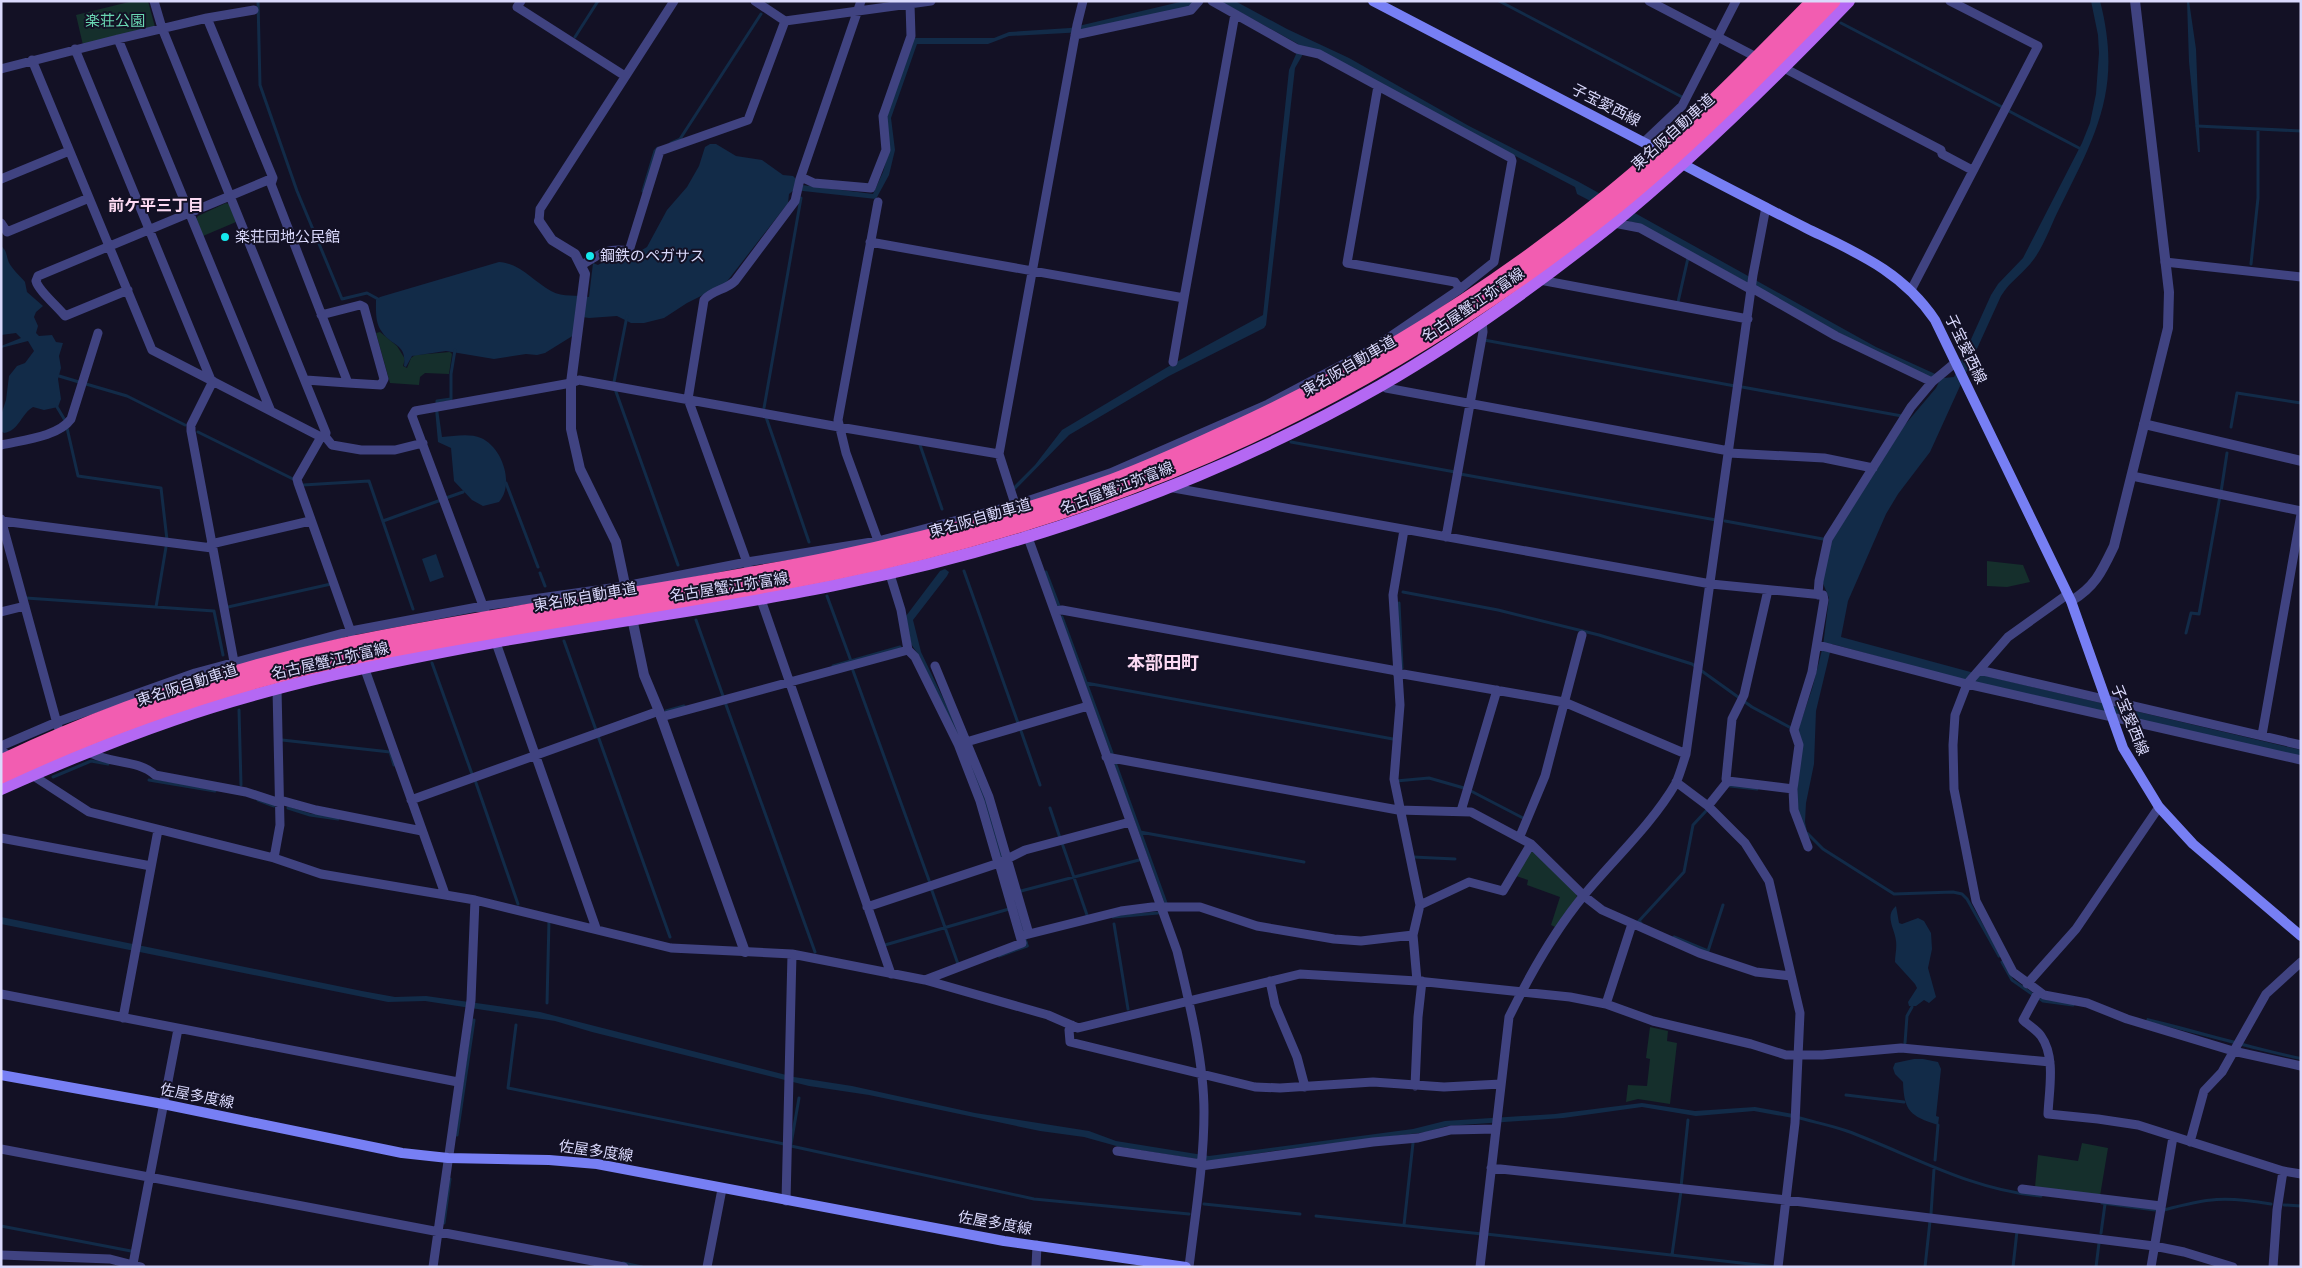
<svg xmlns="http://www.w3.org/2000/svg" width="2302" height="1268" viewBox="0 0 2302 1268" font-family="Figtree,'Noto Sans JP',sans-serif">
<rect width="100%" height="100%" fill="#131125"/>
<path fill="#152f2c" d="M133,1H148L155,27L83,45L76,15Z
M226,203L229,204L236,222L203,236L196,219L198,216Z
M380,332L397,346L405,359L403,366L407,368L411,358L415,355L450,352L452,354L449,374L425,373L420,377L419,385L390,383L376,333Z
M1987,561L2023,565L2030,582L2007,587L1987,586Z
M1534,851L1576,893L1577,897L1555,927L1551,925L1560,897L1527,885L1528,880L1516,876L1529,853Z
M1650,1027L1668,1031L1667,1041L1677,1043L1670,1104L1638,1099L1626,1102L1628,1085L1647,1086L1650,1059L1646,1058Z
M2082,1143L2108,1148L2100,1196L2035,1187L2038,1155L2078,1161Z"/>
<path fill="#122b48" d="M1184,1H1196L1192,6L1084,32L1009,36L988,44H917L891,118L895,150L889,175L876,199L794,190L789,194L788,203L725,284L687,303L664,318L644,323H631L617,316L589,318L576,316L574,335L545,353L537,355L526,354L494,359L446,351L412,356L406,367L404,366C407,343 392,347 382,332C375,323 376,311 376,300L380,297L499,262C520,263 534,282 551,291C564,298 576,294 589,297L593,263L598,265L606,260L632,256L647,247L667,210L687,187L699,166L705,147L710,144H716L736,156L762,160L783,175L793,176L802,185L873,194L883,172L889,151L886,117L913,38H994L1009,32L1070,28Z
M1220,1H1235L1287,29L1349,58L1469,126L1579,182L1876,347L1944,378L1954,377L1991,295L1998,284L2023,258L2082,143L2090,123L2096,94L2099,53L2098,35L2091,1H2100C2122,86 2098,131 2061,205C2052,222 2045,244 2034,259C2024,273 2010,281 2001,296L1930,452L1898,494L1886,514L1848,601L1841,637L1978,674L2301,750V757L1971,682L1832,644L1816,711L1814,764L1806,803L1805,822L1808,836L1797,813L1798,730L1812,689L1823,646L1829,598L1822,581L1832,540L1903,427L1936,388L1939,382L1878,354L1638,223L1631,222L1577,194L1575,187L1307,47L1295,68L1266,325L1264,328L1169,376L1069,435L1015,490L1013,487L1035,465L1062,430L1171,365L1263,315L1289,70L1297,52L1298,44Z
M2187,1H2189L2196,49L2200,152H2198L2189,62Z
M1,246C7,251 6,254 8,260C9,266 21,277 25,282L27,292L43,306L36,312L34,317L38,326L36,333L39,336L52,335L56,342L63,343L59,356L61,368L58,379L61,399L58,407L44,410L33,407C21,414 19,431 4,433L1,431V415L6,400L9,376L17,366L25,363L34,351L28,341L1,348V346L21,338L16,333L1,335Z
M435,409H438L442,437C454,436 470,433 481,438C502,447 515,484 499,502L483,506L472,500L454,481L451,448L438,442Z
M436,554L444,577L430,582L422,559Z
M945,569L949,572L947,576L913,620L921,652L965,744L987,803L1029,947L1026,945L983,801L920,657L911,644L906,616L940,571Z
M1896,906L1899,923L1902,924L1918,918L1924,921L1931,933L1932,949L1928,968L1936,997L1929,1003L1924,1000L1916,1006H1909L1908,1002L1917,988L1915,984L1895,962C1895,955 1897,948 1896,941C1895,929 1884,916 1896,906Z
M1,917L362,991L395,997L426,996L540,1012L794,1077L852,1086L975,1113L1089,1131L1116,1141L1209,1156L1413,1129L1445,1121L1555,1114L1642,1103L1695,1111L1755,1107L1793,1114V1118L1754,1111L1696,1116L1642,1107L1563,1118L1447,1126L1427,1132L1273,1151L1209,1161L1120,1147L1084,1137L1040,1131L869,1095L809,1086L592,1032L555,1021L425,1001L388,1002L1,924Z
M2147,1018C2198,1030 2249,1046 2301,1057V1060C2249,1049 2198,1034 2146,1021Z
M1914,1059H1923L1938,1062L1941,1069L1936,1116L1939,1117L1938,1125C1910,1116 1904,1111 1903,1082L1895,1074L1893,1068L1895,1063Z"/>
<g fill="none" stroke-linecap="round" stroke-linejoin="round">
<path stroke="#122b48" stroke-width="3" d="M258,1L260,85L297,191L342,299L367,293L378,299
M1499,1L1682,97
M768,2L769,1
M1841,23L2002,107
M575,37L598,1
M2007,110L2079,148
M2197,126L2301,131
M671,143L680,139L761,14
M643,191L655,151L658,148
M2251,264L2258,198V129
M1678,302L1688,258
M1484,340L1735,386
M59,376L79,382
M614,382L627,316
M86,384L127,396L185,425
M1742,387L1902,416
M615,389L678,565
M437,404V401L451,399V374L455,350
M57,407L66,422
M764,408L801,198
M766,417L809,542
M2231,427L2237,393L2301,403
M67,428L78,476L161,488L167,540
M198,432L295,480
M1291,442L1455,472
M920,445L942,509
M1460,474L1716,520
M506,483L538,567
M303,485L369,481L413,609
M2221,492L2227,453
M446,498L463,492
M383,521L441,500
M1725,521L1823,539
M964,571L1018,723
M1046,572L1059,606
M540,573L545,586
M1403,592L1498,610L1599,635L1692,664L1752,707L1793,729
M827,596L851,661
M26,598L214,611L223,655
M1399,603L1402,668
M156,607L166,547
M228,607L331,584
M1062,617L1112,753
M696,620L723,696
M2186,633L2191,613L2199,614L2220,496
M564,641L596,730
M432,663L472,774
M833,666L900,647
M852,668L930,883
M1086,683L1393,739
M725,702L815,952
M239,710L241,785
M666,711L684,706
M1021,731L1040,785
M598,736L670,937
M282,740L390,752L394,765
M1116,765L1166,903
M53,777L91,761L108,764
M149,780L215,791
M475,780L518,904
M1396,781L1429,778L1464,788
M1730,786L1757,789
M1469,790L1523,818
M258,800L274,806
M288,808L310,815L338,819
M1050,808L1060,838
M1140,832L1304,862
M1807,833L1823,849L1894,894L1953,892L1962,894L1967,899L1999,956
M1062,843L1087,915
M1413,857L1455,859
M931,888L958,964
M1021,891L1139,860
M1113,917L1158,913
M1641,923L1638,922L1684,872L1693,825L1706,811
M1114,924L1128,1009
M1674,937L1708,951L1723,905
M885,945L1009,909
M999,956L1027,946L1026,942
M2002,962L2012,980L2032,994
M2039,998L2043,1001L2073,1005
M547,1003L549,920
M516,1025L508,1088L784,1144
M1905,1043L1907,1016L1912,1007
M1846,1095L1904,1102
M1796,1117C1813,1122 1830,1125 1847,1131C1912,1155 1970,1190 2041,1196
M457,1135L474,1020
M791,1144L799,1098
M791,1146L1034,1199L1189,1214
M1935,1160L1938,1125
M1681,1187L1688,1120
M2102,1203L2155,1210
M1204,1204L1300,1214
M2284,1205L2301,1206
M2164,1210C2208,1198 2225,1196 2271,1204
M1931,1214L1934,1169
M1316,1216L1482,1234
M444,1223L450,1179
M1404,1225L1413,1143
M1,1226L131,1251
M2101,1233L2105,1204
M1486,1234L1776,1267
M1672,1255L1681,1191
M623,1263L642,1267
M1925,1267L1930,1221
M2013,1267L2017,1231
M2096,1267L2099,1243"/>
<path stroke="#404381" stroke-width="9" d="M521,1L517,7L625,76
M755,1L785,21L931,1
M1649,1L1760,59
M207,18L254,10
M1075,35L1191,10L1199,1
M118,39L270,409
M75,49L211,380
M32,60L152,350L321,437L326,433L162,28L154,1
M1784,68L1941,150L1942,154L1972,170
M1,69L118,39L207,18L273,178L271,184L348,383L306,380
M1378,86L1347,263L1455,282L1460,289
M1644,142L1682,106L1736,1
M801,177L814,183L871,188L886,150L883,116L911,36L910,4
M1,179L69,151
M878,202L838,420L846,453L880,546
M539,221L540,209L674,1
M1,223L7,232L89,198
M1614,223L1640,228L1752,290
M870,242L1184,298L1235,14
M2165,262L2301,277
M582,265C600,254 607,247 629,251L660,151L748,120L785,21
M1540,280L1748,319
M1752,288L1836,336L1932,382
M128,290L65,316C58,307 38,290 36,281L38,276L273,178
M1911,290L2038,46L1950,1
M321,315L360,305L364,307L384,379L381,385L348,383
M1173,362L1184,298
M213,381L191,425V431L235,667
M1382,385L1386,388L1729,451
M324,435L332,445L361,450H395L423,443
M321,437L297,479L298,483L352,635
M1,445C22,440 58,437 71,419L98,333
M1729,453L1824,458L1873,468
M2132,476L2301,511
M1168,487L1711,584L1823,595L1824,600L1812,672L1794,730L1799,745L1793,789L1794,810L1808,847
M1017,510L999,454L1077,25L1083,1
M1,519L58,727
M2,521L212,548
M1404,530L1393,595L1400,705L1394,779L1420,905L1413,935L1417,981
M1026,532L1177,951C1189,1001 1204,1061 1204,1112C1204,1164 1195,1215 1189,1267
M1446,537L1483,332L1482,321
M211,544L310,521
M749,568L688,399L704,300C712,290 726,290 735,281L795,201L800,179L861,1
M888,568L901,610L908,650L915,657L958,744L980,801L998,863
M1768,590L1744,695L1732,719L1726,779L1728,781L1793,789
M759,594L891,974
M2068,594L2008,637L1967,684L1955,715L1953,745L1954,789L1976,901L2013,972L2044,995L2087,1003L2127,1019L2233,1051L2301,1066
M1818,595L1819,581L1828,539L1911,407L1932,382L1956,362
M485,611L412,416L415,411L571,383L579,380L839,427L999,454
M1055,611L1062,610L1397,671
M1,612L25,606
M494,637L596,928
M1818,645L1967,684L2301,760
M363,664L445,894
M935,666L989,797L1029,934
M1979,670L2301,745
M1397,673L1564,702L1686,754
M661,717L908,650
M2262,735L2301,514
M963,743L1088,706
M1,746L57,722L195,673L351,631L483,606L625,586L747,562L878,541L1015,505L1110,473L1268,404L1372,349L1460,289L1494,262L1512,161L1511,158L1319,54L1297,49L1212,1
M1,750L13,760
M89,752C108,764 138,759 155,775L246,792L280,803
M1106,757L1398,810L1471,812L1531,844L1584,896L1602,910L1699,953L1756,972L1791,976
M29,773L89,812L274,858L321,874L475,900L671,948L792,954L925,980L1048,1015L1078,1028L1300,974L1417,981L1570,997L1606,1004L1653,1021L1751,1044L1786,1055H1822L1901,1048L2050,1062
M1676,782L1708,806L1745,843L1769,881L1800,1013L1795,1123L1778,1267
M280,800L316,810L422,831
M411,800L659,711
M1708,806L1728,781
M1461,811L1497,690
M1520,836L1545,776L1582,635
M1,838L151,866
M274,858L280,825L277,689
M1420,905L1469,882L1503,891L1531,844
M867,907L999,863L1025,850L1130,822
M1160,907H1200L1257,926L1334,939L1361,941L1413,935
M1025,935L1121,911L1160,906
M925,980L1022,943L999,863
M1270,981L1275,1005L1297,1057L1305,1087
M2027,984L2076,929L2159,807
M2038,992L2023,1020C2028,1025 2037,1030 2041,1036C2056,1057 2049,1090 2048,1114L2098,1119L2138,1125L2283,1171L2301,1174
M1,994L458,1082
M1606,1004L1632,924
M123,1018L158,830
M1072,1025L1069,1030L1070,1042L1255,1087L1280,1088L1373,1082L1444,1087L1501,1084
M1415,1086L1418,1017L1422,981
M2190,1142L2204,1091L2222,1072L2266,994L2301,962
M1,1149L624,1267
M1117,1151L1201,1164
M1201,1166L1373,1142L1418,1138L1451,1130L1496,1129
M1491,1168L1786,1200L2154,1246L2184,1252L2233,1267
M2022,1189L2161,1206
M786,1201L792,954
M1,1255L110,1259L141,1267
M133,1264L178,1029
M433,1267L471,1000L475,900
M707,1267L722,1189
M1036,1267L1037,1245
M1480,1267L1509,1017C1530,974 1554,931 1585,894C1615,858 1652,824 1676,783C1680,774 1683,763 1686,754L1753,275L1766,207
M2151,1267L2173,1137
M2273,1267L2277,1210L2283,1171"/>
<path stroke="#404381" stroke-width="10" d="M539,221L552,240L575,254L585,274L571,383V429L580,469L616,542L644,675L659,711L745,952
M2144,424L2301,461
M2071,601C2095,587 2102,571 2114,546L2168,328L2169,292L2135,1"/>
<path stroke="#777ff4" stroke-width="10" d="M1373,1L1664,153
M1677,161C1719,184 1763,206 1806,228C1857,253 1902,271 1935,320L2071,601L2123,748L2159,807L2193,844L2301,936
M1,1075L163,1104L402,1153L448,1158L549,1160L597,1164L1004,1241L1186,1267"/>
<path stroke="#b468f3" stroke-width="12" d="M1,789C57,764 115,740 173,720C277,684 386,662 494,642C609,621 725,608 840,584C1028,546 1213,481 1380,386C1460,340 1536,285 1609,227C1694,158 1773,80 1849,1"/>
<path stroke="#f25db1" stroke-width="15" d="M1,762C110,710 227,671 344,645C506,611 670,592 831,559C927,539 1021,514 1113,481C1154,466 1194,447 1233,429C1368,367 1494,289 1609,195C1682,136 1748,68 1814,1
M1,776C112,724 229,684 348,658C508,625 671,605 831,573C1127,513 1383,394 1618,205C1694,143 1764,71 1833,1"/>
</g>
<g fill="#14e9ed" stroke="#131125" stroke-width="2">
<circle cx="225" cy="237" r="5"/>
<circle cx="590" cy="256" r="5"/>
</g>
<g text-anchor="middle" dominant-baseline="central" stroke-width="4" stroke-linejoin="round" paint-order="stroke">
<g font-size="15" fill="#69d7b2" stroke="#131125">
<text x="115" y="21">楽荘公園</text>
</g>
<g font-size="15" fill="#dad9fc" stroke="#131125">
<text transform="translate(1606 105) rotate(27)">子宝愛西線</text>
<text transform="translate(1673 132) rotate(-42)">東名阪自動車道</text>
<text transform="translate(1473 305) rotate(-34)">名古屋蟹江弥富線</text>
<text transform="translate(1966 349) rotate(64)">子宝愛西線</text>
<text transform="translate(1349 366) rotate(-30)">東名阪自動車道</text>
<text transform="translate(1117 488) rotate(-21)">名古屋蟹江弥富線</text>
<text transform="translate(980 518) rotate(-16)">東名阪自動車道</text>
<text transform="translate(729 587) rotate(-9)">名古屋蟹江弥富線</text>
<text transform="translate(585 597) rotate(-10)">東名阪自動車道</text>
<text transform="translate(330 661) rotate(-13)">名古屋蟹江弥富線</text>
<text transform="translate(187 685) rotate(-18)">東名阪自動車道</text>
<text transform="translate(2130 720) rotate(68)">子宝愛西線</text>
<text transform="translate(197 1096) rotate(11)">佐屋多度線</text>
<text transform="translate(596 1151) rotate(8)">佐屋多度線</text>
<text transform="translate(995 1223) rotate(10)">佐屋多度線</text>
</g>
<g font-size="15" fill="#dad9fc" stroke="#131125" text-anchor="start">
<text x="235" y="237">楽荘団地公民館</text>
<text x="600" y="256">鋼鉄のペガサス</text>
</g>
<g font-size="16" font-weight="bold" fill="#fcdaf3" stroke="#131125">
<text x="156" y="205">前ケ平三丁目</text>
</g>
<g font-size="18" font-weight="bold" fill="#fcdaf3" stroke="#131125">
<text x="1163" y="663">本部田町</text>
</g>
</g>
<rect width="2302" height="1268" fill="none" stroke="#dad9fc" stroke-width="5"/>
</svg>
